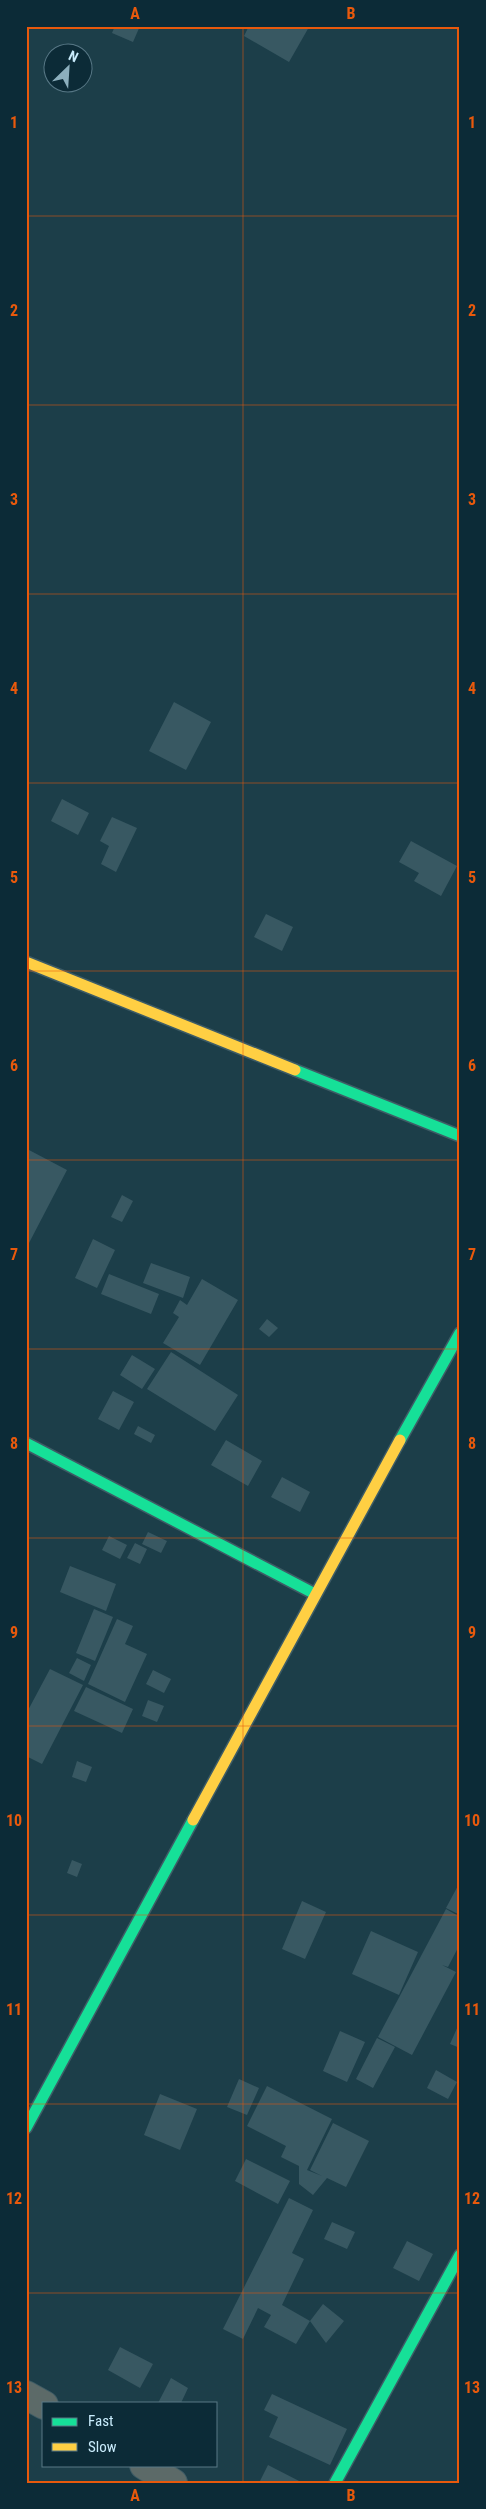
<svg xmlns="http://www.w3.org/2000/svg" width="486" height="2509" viewBox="0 0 486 2509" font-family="'Roboto Condensed',sans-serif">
<rect width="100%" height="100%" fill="#1c3e49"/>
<path fill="#385862" d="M115,26H140L133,42L112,33Z
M249,26H308L309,27L289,62L244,36Z
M174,702L211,722L186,770L149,751Z
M62,799L89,813L78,835L51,821Z
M112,817L137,828L116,872L101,864L109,846L100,841Z
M411,841L457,866L441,896L414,881L419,873L399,862Z
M266,914L293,927L282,951L254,937Z
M29,1150L67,1170L29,1243L26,1242V1156Z
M122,1195L133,1201L122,1222L111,1217Z
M93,1239L115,1250L97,1288L75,1278Z
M151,1263L190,1277L183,1298L143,1283Z
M109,1274L159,1294L151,1314L101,1294Z
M202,1279L238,1300L200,1365L163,1343L179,1317L173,1313L180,1300L187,1305Z
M267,1319L278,1328L269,1337L259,1329Z
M171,1352L238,1395L215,1431L147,1389Z
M132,1355L155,1369L142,1389L120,1375Z
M113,1391L134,1402L119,1430L98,1419Z
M138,1426L155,1435L151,1443L134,1434Z
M226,1440L262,1461L248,1486L211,1465Z
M282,1477L310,1492L300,1512L271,1497Z
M148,1532L167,1541L161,1553L142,1544Z
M109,1536L127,1545L120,1559L102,1550Z
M135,1543L147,1549L140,1564L127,1558Z
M70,1566L116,1584L106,1611L60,1592Z
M94,1609L113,1617L95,1661L76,1653Z
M117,1619L133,1626L125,1644L147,1654L125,1702L88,1684Z
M77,1658L91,1665L84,1681L69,1673Z
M50,1669L83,1685L42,1764L26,1756V1714Z
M153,1670L171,1679L164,1693L146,1684Z
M86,1687L133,1709L122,1733L74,1711Z
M148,1700L164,1706L157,1722L142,1716Z
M77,1761L92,1767L86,1782L72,1777Z
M72,1860L82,1864L77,1877L67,1873Z
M460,1882V1915L446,1908Z
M302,1901L326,1912L305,1959L282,1949Z
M446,1909L460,1917V1944L448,1967L442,1965L456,1972L412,2055L378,2037Z
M371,1931L418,1952L399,1995L352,1974Z
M458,2026L460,2027V2048L450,2044Z
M340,2031L365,2042L347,2082L323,2071Z
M377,2038L395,2047L373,2088L356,2079Z
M436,2070L457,2082L448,2099L427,2088Z
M239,2079L259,2088L247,2115L227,2107Z
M267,2086L332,2119L307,2170L322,2176L310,2170L333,2123L369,2141L346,2187L327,2178L313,2195L299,2184V2166L281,2157L286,2146L247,2126Z
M160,2094L197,2109L180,2150L144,2135Z
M246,2159L290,2181L278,2204L235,2181Z
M289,2198L313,2210L292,2253L304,2259L282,2305L310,2321L296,2344L264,2327L271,2315L258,2308L243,2339L223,2329Z
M332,2222L355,2232L347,2249L324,2239Z
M407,2241L433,2254L419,2281L393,2268Z
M323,2304L344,2321L326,2343L310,2321Z
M120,2347L153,2364L140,2388L108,2370Z
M171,2378L188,2388L181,2403H158Z
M272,2394L347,2429L330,2465L269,2437L278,2417L264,2410Z
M268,2465L303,2483H259Z"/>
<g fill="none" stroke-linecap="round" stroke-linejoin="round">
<g stroke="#3e5c66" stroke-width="30">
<path id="street" d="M26,2395L44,2405
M144,2465L173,2483"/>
</g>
<g stroke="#3e5c66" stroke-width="14">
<path id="fast" d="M295,1070L460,1136
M400,1440L460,1333
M26,1443L315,1594
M26,2128L193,1820
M335,2483L460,2255"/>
</g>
<g stroke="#3e5c66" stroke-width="14">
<path id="slow" d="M26,962L295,1070
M193,1820L400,1440"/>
</g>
<use href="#street" stroke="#5c6a68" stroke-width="28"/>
<use href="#fast" stroke="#16e098" stroke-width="11"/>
<use href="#slow" stroke="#ffcf43" stroke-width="11"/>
</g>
<path fill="none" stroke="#e8590c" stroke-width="1" stroke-opacity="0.55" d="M243,26V2483M26,216H460M26,405H460M26,594H460M26,783H460M26,971H460M26,1160H460M26,1349H460M26,1538H460M26,1726H460M26,1915H460M26,2104H460M26,2293H460"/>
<rect width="486" height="2509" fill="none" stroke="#0c2b37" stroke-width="55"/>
<rect x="42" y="2402" width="175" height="65" fill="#0c2b37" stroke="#587886"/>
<rect x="52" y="2418" width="25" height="8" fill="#16e098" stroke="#587886"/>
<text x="88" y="2426" font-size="15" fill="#c9ecfc">Fast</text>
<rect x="52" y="2443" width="25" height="8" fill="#ffcf43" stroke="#587886"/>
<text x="88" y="2452" font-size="15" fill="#c9ecfc">Slow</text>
<g transform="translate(68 68) rotate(25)"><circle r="24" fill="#0c2b37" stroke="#587886"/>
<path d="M0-4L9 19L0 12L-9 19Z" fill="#8cafbd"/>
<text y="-8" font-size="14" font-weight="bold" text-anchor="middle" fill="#c9ecfc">N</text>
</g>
<rect x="28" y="28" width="430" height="2454" fill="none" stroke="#e8590c" stroke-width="2"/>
<g font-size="16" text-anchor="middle" font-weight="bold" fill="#e8590c">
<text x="135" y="19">A</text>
<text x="351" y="19">B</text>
<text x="14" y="128">1</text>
<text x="472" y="128">1</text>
<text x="14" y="316">2</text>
<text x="472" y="316">2</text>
<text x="14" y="505">3</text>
<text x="472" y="505">3</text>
<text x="14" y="694">4</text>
<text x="472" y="694">4</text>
<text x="14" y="883">5</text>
<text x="472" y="883">5</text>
<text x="14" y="1071">6</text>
<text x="472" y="1071">6</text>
<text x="14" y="1260">7</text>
<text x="472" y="1260">7</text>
<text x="14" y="1449">8</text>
<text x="472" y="1449">8</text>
<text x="14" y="1638">9</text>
<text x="472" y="1638">9</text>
<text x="14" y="1826">10</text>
<text x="472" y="1826">10</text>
<text x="14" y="2015">11</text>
<text x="472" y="2015">11</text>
<text x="14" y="2204">12</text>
<text x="472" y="2204">12</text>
<text x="14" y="2393">13</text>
<text x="472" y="2393">13</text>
<text x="135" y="2501">A</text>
<text x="351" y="2501">B</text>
</g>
</svg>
